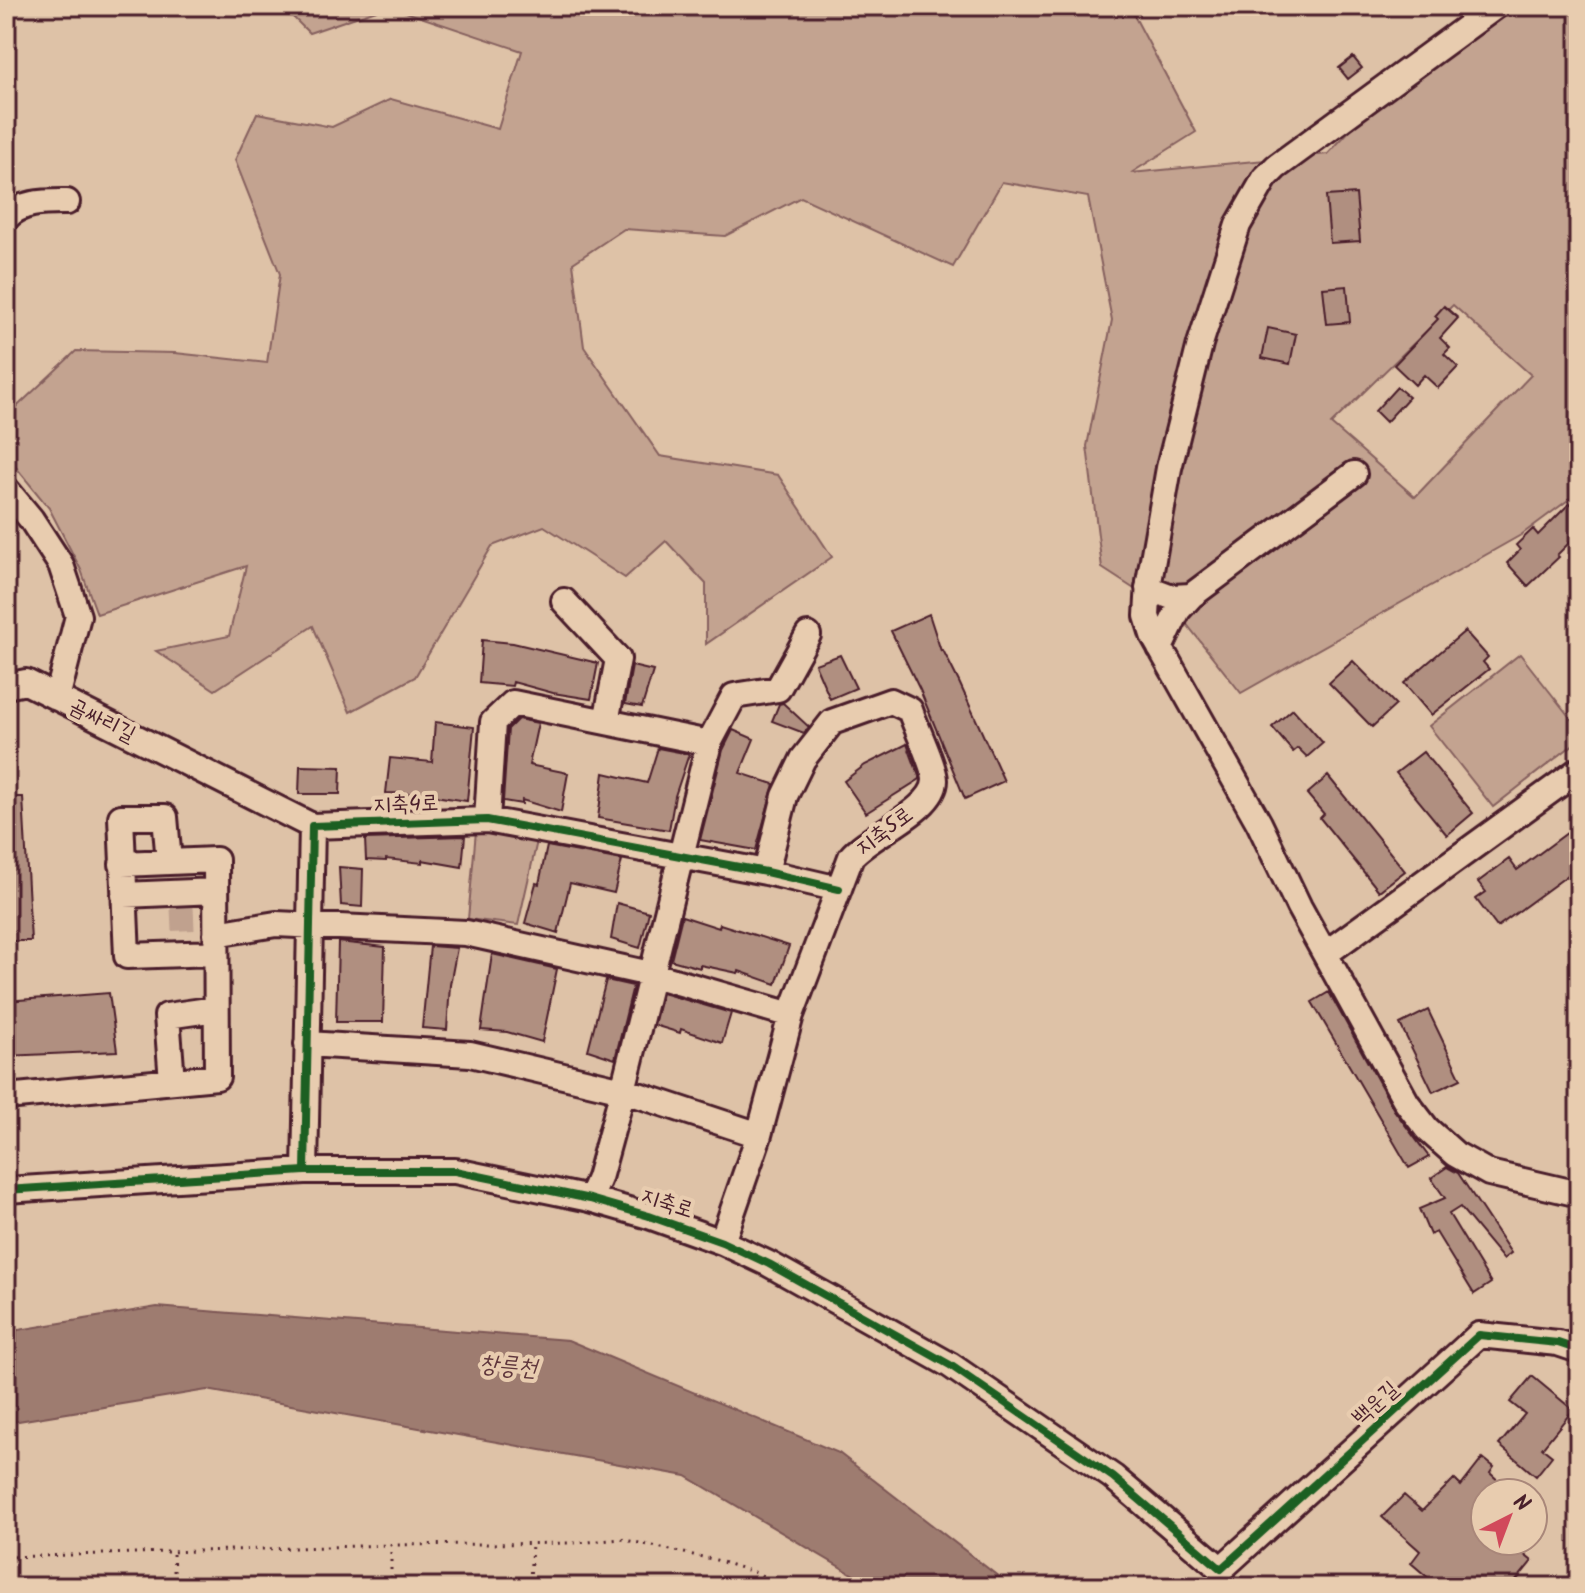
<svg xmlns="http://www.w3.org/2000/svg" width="1585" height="1593" viewBox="0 0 1585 1593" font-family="Kalam,'Poor Story',sans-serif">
<rect width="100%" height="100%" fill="#dec2a7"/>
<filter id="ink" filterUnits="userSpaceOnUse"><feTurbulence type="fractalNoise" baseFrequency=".0125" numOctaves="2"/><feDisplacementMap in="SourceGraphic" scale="16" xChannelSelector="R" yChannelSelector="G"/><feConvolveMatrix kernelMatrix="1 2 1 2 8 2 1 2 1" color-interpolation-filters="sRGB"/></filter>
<g filter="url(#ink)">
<path fill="#c3a390" stroke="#86615e" stroke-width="2" fill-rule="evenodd" d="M282,6H1129L1196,132L1131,173L1328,154L1397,79L1494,6H1579V492L1521,535L1241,693L1185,622L1102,568L1087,446L1112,320L1088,197L1002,182L953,267L801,197L725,236L624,229L573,263L584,347L660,456L778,475L832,557L706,644V584L666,541L625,578L544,526L492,546L415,677L350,712L313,626L215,690L156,651L229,636L246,566L97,614L81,570L49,508L6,455V417L76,351L175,353L267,363L280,274L235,160L257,113L332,127L391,99L498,129L522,51L388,6L309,33ZM1453,305L1531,375L1415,497L1331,424Z
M1520,654L1579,729V740L1493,807L1429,726Z
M476,831L537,841L518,925L468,919Z"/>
<path fill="#9e7b70" stroke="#7c5654" stroke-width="2" d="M157,1307L568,1340L839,1453L1012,1587H874L686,1476L207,1390L6,1423V1332Z"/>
<path fill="#b08f80" stroke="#4a1f2b" stroke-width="2" d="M1353,57L1362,68L1348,79L1339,68Z
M1356,194L1360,241L1330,243L1326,196Z
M1347,286L1350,322L1327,324L1323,288Z
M1444,306L1458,318L1440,338L1450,348L1444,354L1458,367L1438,388L1424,375L1415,385L1394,365L1438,319L1435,316Z
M1268,328L1296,334L1290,364L1262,358Z
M1397,387L1409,397L1386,422L1375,411Z
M1570,503L1579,512V533L1557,555L1559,557L1528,586L1507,563L1520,550L1516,545L1533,529L1538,535Z
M929,614L941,651L943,650L959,682L1004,781L965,799L920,690L891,631Z
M1465,631L1488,657L1483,662L1489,669L1431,715L1404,683Z
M482,640L513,643L598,663L591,699L553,693L513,682L512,686L479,683Z
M840,655L856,688L830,699L815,664Z
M1353,661L1396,705L1372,727L1329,683Z
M632,666L653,671L642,707L625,704Z
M783,703L809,727L804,733L772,721L779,704Z
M1293,709L1323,743L1307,757L1298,748L1293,752L1272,727Z
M518,719L538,723L529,765L568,773L561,812L522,800V804L503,801L508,729Z
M435,722L474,727L467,801L422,794L386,793L390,758L432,762Z
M733,730L754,739L740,773L774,784L756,850L700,840L723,750Z
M907,744L920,779L866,813L844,781L865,765Z
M658,748L689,754L675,796L669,830L598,818L604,773L647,783Z
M1423,752L1473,813L1447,835L1396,773Z
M300,766L341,767L340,794H299Z
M1328,776L1405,871L1379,891L1320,818L1324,814L1307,794Z
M6,797H23L31,941H6Z
M1579,824V867L1497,927L1476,899L1486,892L1478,882L1509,859L1517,870Z
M465,836L462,867L422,860V863L386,859V861L366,860L365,839Z
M547,846L622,860L614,893L570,883L558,933L525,923L536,883L539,884Z
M339,867L363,869L362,907L341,905Z
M617,903L649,912L640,948L611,939Z
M682,916L719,928L720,924L789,946L776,984L739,971L738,973L700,965V968L671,960Z
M338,942L385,947L383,1022H336Z
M430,946L457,948L450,985L447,1030L422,1028Z
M492,954L557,969L542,1042L507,1032L481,1030Z
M606,980L633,986L615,1059L588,1050Z
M1329,992L1394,1110L1429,1157L1409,1168L1312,1002Z
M109,993L117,1051L6,1056V1001Z
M662,993L731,1013L722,1043L681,1029L680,1033L654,1025Z
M1428,1010L1461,1079L1433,1092L1400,1024Z
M1447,1167L1458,1173L1511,1253L1503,1259L1460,1207L1449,1214L1491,1283L1474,1294L1436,1232L1430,1235L1419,1209L1445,1198L1431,1178Z
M1532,1376L1573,1410L1542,1448L1552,1456L1536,1476L1499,1445L1525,1414L1510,1402Z
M1483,1458L1494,1467L1490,1473L1512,1493H1485V1541H1507L1532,1561L1511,1587H1439L1411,1563L1420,1551L1382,1517L1404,1495L1422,1511L1454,1479L1461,1486Z"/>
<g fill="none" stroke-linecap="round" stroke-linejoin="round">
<path stroke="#c0a18e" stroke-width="24" stroke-dasharray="24 12" stroke-linecap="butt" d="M171,919L194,918"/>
<g stroke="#4a1f2b" stroke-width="30">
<path id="minor" d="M1496,6L1276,167L1265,178L1238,225L1200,344L1169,468L1149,582L1147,616L1153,635L1259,823L1299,907L1325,954L1407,1103L1427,1129L1455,1154L1489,1173L1579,1194
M6,218C21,201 46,202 67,202
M6,489L31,519L61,565L78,616L57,698
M1148,588L1172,597L1191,596L1178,610L1160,648
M1191,596L1354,474
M564,601L618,659L606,722
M6,686L26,682L312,826
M487,820L493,722L513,703L709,743
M169,862L165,817H121L127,956L216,953
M124,895L216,891
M216,934L276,924L466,933L650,974L791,1015
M1325,954L1579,770
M307,1044L470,1054L623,1090L759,1135
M172,1081L167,1016L216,1009
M6,1097L217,1077L216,860L122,864
M305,1171L312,826L487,820L766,872L839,889
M6,1190L305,1171H455L590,1199L649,1216L722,1242L769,1264L950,1365L1113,1477L1221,1569L1479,1335L1558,1343L1579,1350
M590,1199L599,1178L623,1090L709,743L734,696L778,689L808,635
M722,1242L759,1135L791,1015L851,857C870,834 935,810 935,780C935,768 915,725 910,710L891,701L832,722L803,759L785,796L766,872"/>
</g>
<path stroke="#4a1f2b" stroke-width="3" stroke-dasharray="2 6" stroke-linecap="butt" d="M173,1554L175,1587
M6,1557L391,1545L577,1543L621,1539L716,1560L760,1574L778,1587
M530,1581L532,1543
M391,1586V1545"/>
<use href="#minor" stroke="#e8ccaf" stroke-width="24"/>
<g stroke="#e8ccaf" stroke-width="13">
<path id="cycleway" d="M305,1171L312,826L487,820L766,872L839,889
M6,1190L305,1171H455L590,1199L649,1216L722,1242L769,1264L950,1365L1113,1477L1221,1569L1479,1335L1558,1343L1579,1350"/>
</g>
<use href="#cycleway" stroke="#1b5e20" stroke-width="8"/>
</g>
</g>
<g text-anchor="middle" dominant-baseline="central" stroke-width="8" stroke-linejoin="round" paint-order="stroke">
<g font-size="22" fill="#4a1f2b" stroke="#e8ccaf">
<text transform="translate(102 721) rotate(27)">곰싸리길</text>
<text transform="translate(406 805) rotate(-2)">지축4로</text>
<text transform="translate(885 832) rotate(-37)">지축5로</text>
<text transform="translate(667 1204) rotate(18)">지축로</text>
<text transform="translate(1376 1404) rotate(-42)">백운길</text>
</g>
<g font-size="24" font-style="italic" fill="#5f363c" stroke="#e8ccaf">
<text transform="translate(508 1367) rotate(5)">창릉천</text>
</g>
</g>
<rect width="1585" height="1593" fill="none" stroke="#e8ccaf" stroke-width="32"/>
<rect x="16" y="16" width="1553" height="1561" fill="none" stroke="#4a1f2b" stroke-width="3" filter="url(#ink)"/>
<g transform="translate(1509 1517) rotate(42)"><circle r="38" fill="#e8ccaf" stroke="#a9877a" stroke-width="2"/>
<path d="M0-6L14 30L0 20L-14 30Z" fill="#d1495b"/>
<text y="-12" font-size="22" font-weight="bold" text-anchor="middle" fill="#4a1f2b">N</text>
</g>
</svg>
